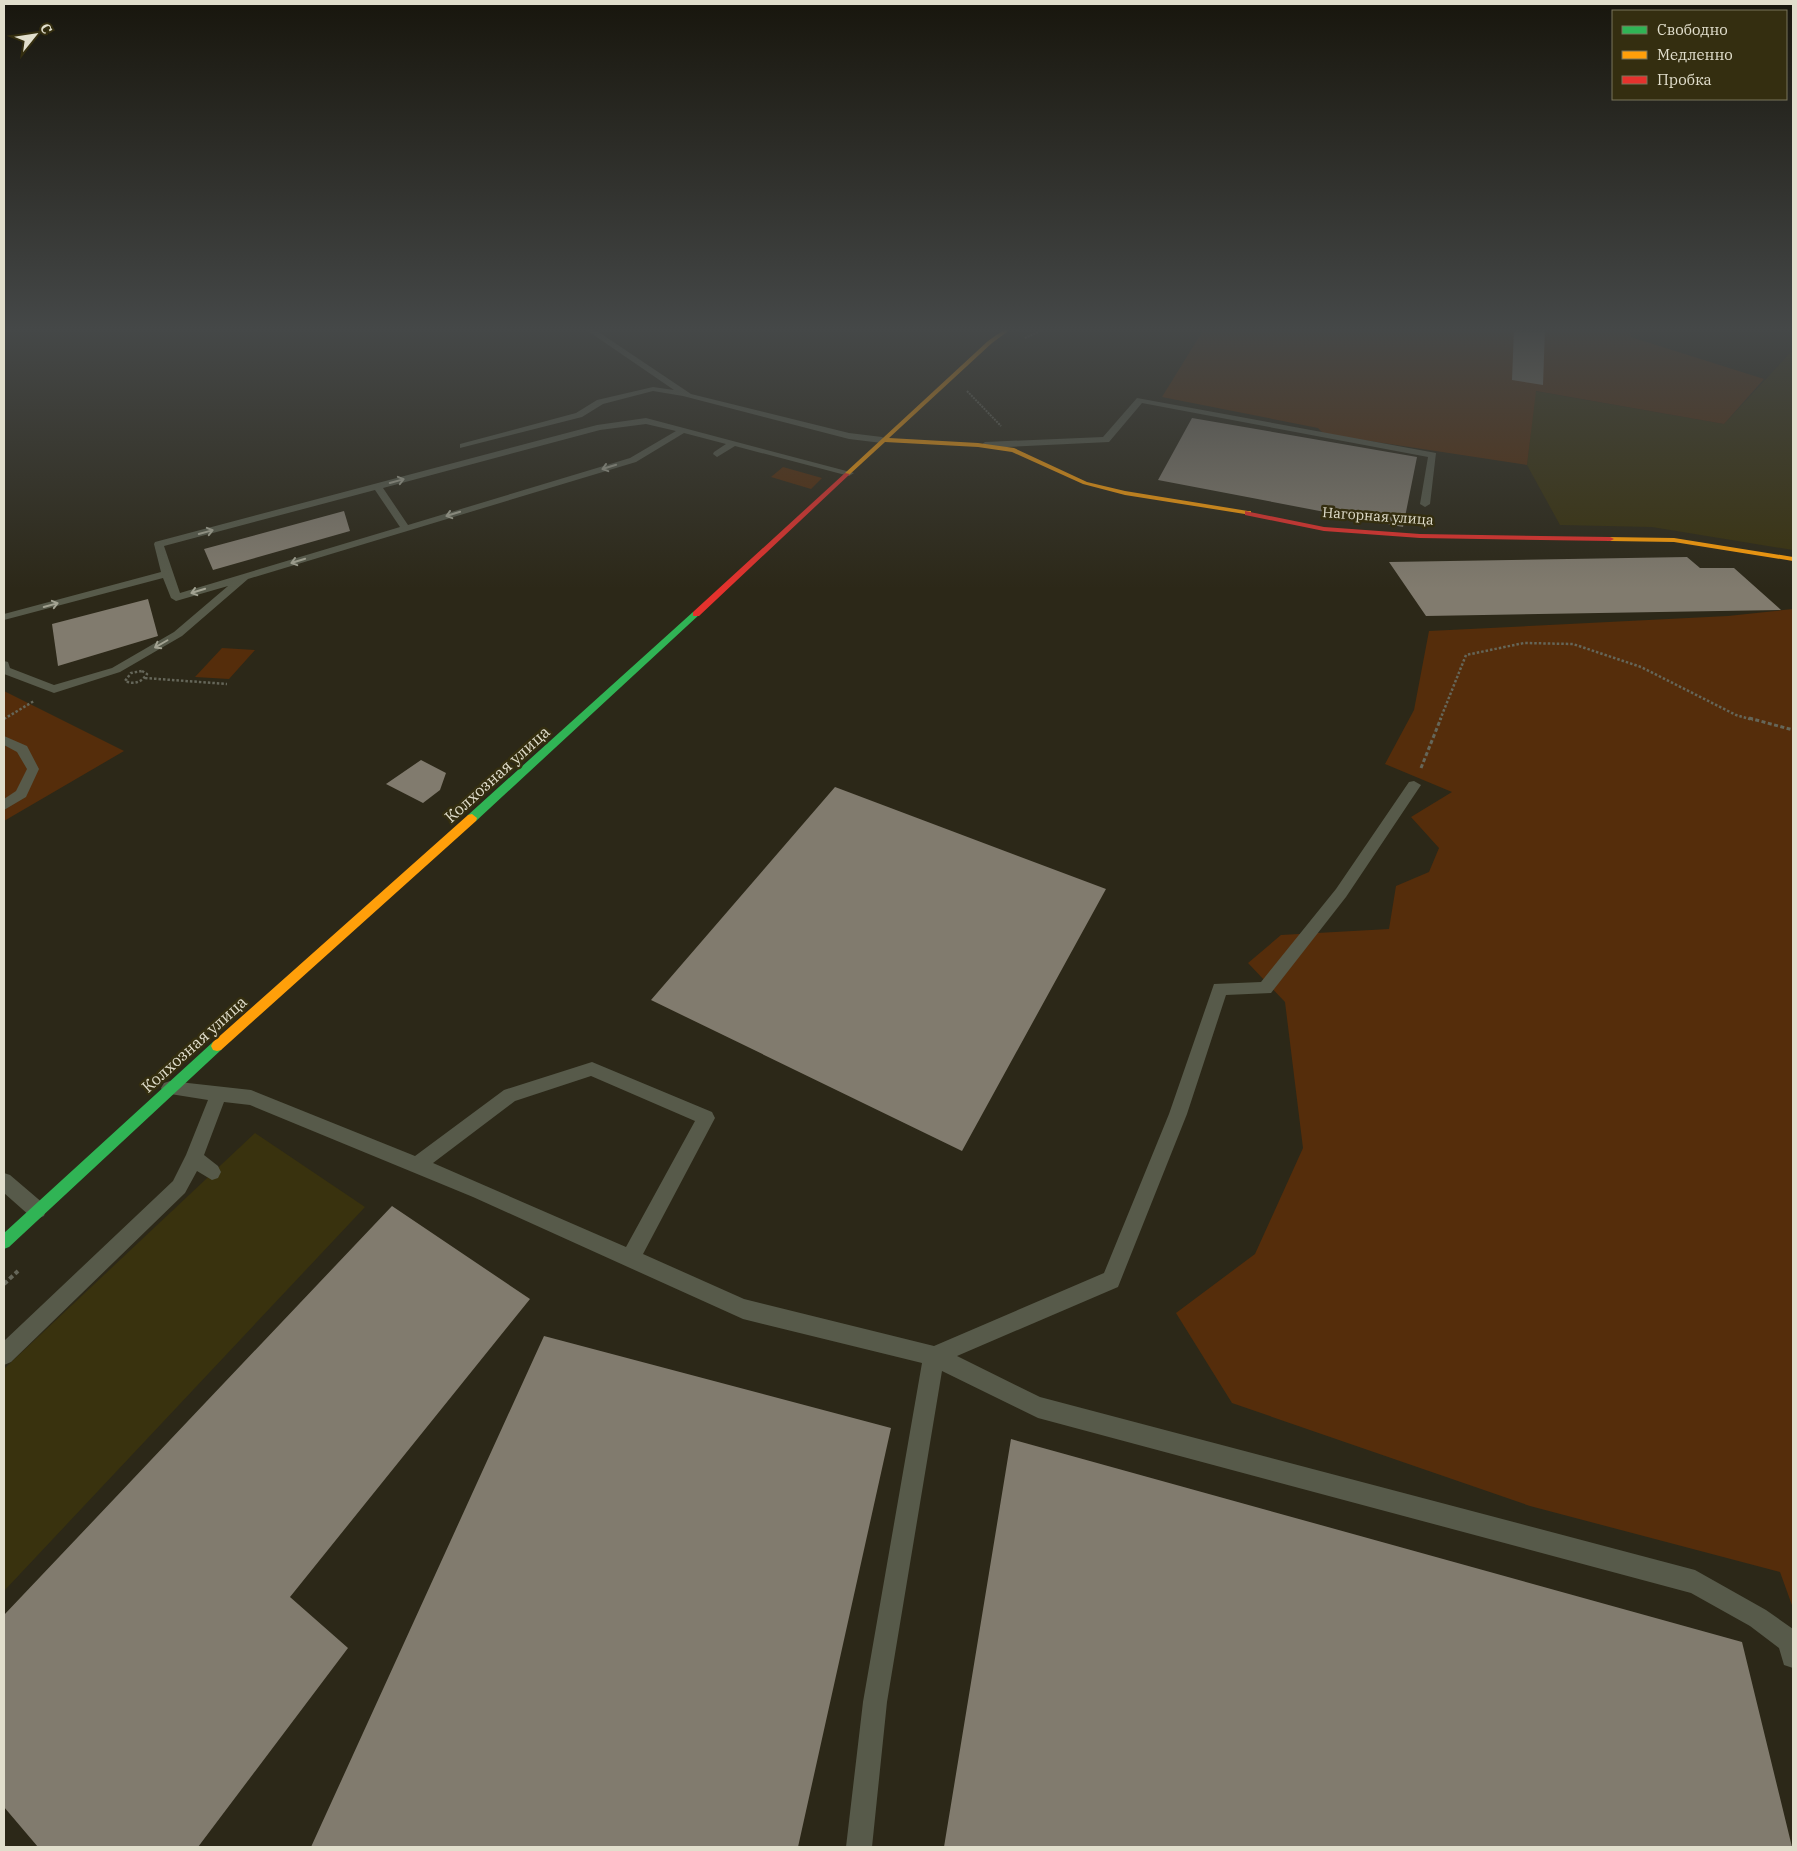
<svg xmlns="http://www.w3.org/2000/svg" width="1797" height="1851" viewBox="0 0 1797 1851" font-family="'IBM Plex Serif',serif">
<rect width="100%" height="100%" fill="#2c2818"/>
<path fill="#39320e" d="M1793,350V550L1652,527L1560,525L1527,465L1535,391L1724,424Z
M255,1133L365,1207L4,1591V1369Z"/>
<path fill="#552d0b" d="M1204,329H1629L1631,337L1764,379L1724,424L1536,391L1527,465L1324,434L1318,428L1162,397Z
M783,467L822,478L811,489L771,477Z
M1793,609V1608L1780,1572L1530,1506L1232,1403L1176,1313L1255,1254L1303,1148L1285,1002L1248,963L1281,935L1389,929L1396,886L1429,872L1439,848L1411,817L1452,792L1385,764L1414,710L1429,631L1728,616Z
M222,648L255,650L229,679L195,677Z
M4,691L124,751L4,821Z"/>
<path fill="#817b6e" d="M1514,329H1545L1543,385L1512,380Z
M1192,418L1417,457L1403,527L1158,480Z
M344,511L350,531L213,570L204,549Z
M1687,557L1700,568H1734L1781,610L1426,616L1389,562Z
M148,599L158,636L58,666L52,624Z
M421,760L446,773L440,790L423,803L386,784Z
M835,787L1106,889L962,1151L651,1000Z
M392,1206L530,1299L290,1597L348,1648L198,1847H38L4,1807V1615Z
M544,1336L891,1428L798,1847H311Z
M1011,1439L1742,1642L1792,1847H944Z"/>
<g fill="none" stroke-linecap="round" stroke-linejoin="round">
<path stroke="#656659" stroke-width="2" stroke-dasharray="2 1" stroke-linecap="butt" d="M1025,338L1045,329
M967,391L1001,426"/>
<path stroke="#656659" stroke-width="2.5" stroke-dasharray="2.5 2" stroke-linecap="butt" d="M142,671L147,674C142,682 134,685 125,681L131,673Z
M145,678L227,684
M4,719L34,701
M1440,720L1466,655L1524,643L1573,644L1641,667L1736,715L1753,720"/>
<path stroke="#656659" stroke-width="3" stroke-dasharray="4 2.5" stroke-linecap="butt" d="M1749,718L1793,730
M1421,768L1441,718"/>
<path stroke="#656659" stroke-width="4" stroke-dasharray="4.5 3" stroke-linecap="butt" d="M4,1284L18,1271"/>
<path fill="#575a4a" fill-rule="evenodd" d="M585,329H594L691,394L849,433L882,437L886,440L882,443L849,439L683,396L653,391L603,404L582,417L460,448V444L576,413L597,400L653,387L674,390Z
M1137,398L1436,453L1430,504L1425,507L1420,504L1428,457L1142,403L1109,442L985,448L981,445L985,442L1103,437Z
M646,418L854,473L849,476L735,446L717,457L713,454L714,452L726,444L684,433L636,462L248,579L182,636L120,672L54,693L4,674V661L8,662L10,668L54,685L112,668L174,632L228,586L176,601L171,598L163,578L4,620V614L161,572L154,544L155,542L597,425ZM646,424L676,431L630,458L408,525L383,488L600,430ZM375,490L400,527L180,593L164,546Z
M4,736L27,746L39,769L26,797L4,810V799L16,791L27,769L17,752L4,745Z
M1414,781L1421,785L1346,897L1271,993L1226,995L1187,1114L1118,1287L957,1356L1040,1397L1695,1570L1766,1610L1793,1629V1668L1784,1665L1779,1648L1750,1626L1691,1593L1038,1418L942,1371L887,1702L872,1847H846L863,1702L922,1363L743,1319L473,1197L250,1105L224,1102L204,1155L218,1166L221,1172L218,1178L212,1180L197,1171L185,1193L11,1362L4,1365V1341L173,1181L186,1155L208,1100L164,1093L161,1088L164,1083L170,1081L251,1090L415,1156L504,1090L592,1062L712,1112L715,1118L643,1254L744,1299L934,1346L1104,1273L1169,1114L1214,984L1261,982L1336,889L1409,782ZM591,1076L695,1121L626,1247L433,1163L515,1101Z
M4,1173L10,1175L44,1204L46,1210L44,1216L37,1219L30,1216L4,1193Z"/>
<path fill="#30b455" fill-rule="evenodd" d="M693,612H699L700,614L476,821H468L467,818L468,815Z
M217,1041L221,1042L223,1046L221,1050L9,1247L4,1249V1233L213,1042Z"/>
<path fill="#ff9f0a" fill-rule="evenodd" d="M1005,329H1011L992,343L889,438L978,443L1014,448L1087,482L1125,491L1248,511H1251V515L1125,495L1083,484L1012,452L978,447L885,442L849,475H845V473L988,341Z
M1607,537L1674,538L1793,557V561L1674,542L1610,541H1607Z
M472,814L477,818L476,821L221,1050L217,1051L213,1050L211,1046L213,1042L468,815Z"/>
<path fill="#e5322d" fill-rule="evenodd" d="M845,473L850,474L699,616H693V612Z
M1245,511L1324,527L1420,534L1610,537L1614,539L1610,541L1420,538L1324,531L1245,515Z"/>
</g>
<defs><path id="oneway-shaft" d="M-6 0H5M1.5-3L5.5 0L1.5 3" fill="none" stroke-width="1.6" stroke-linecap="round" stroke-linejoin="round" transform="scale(1.25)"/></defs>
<g stroke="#a3a392">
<use href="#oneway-shaft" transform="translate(609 467) rotate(163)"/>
<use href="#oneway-shaft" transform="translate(397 481) rotate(-15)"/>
<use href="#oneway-shaft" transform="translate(453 514) rotate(163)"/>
<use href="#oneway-shaft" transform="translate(206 532) rotate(-15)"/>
<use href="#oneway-shaft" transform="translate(298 561) rotate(163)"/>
<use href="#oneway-shaft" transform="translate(198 591) rotate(163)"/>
<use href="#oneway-shaft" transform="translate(51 605) rotate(-15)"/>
<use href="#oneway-shaft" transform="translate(161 644) rotate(150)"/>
</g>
<linearGradient id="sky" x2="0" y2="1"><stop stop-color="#18160d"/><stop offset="0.56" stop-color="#454848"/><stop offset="1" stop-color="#454848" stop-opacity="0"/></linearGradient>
<rect width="1797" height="589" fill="url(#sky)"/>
<g text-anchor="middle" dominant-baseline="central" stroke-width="5" stroke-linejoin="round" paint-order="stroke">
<g font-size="14" fill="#e1decc" stroke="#342e10">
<text transform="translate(1378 516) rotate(4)">Нагорная улица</text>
</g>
<g font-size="16" fill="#e1decc" stroke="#342e10">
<text transform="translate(497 774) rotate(-42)">Колхозная улица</text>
<text transform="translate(194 1044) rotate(-42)">Колхозная улица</text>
</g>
</g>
<rect width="1797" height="1851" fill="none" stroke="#e1decc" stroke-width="10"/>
<rect x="1612" y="10" width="175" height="90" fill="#342e10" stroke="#79745b"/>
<rect x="1622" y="26" width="25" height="8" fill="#30b455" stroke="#79745b"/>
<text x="1657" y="35" font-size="15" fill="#e1decc">Свободно</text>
<rect x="1622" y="51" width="25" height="8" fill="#ff9f0a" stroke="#79745b"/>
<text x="1657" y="60" font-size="15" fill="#e1decc">Медленно</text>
<rect x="1622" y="76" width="25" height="8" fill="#e5322d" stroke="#79745b"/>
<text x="1657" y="85" font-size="15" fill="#e1decc">Пробка</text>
<g transform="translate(35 35) rotate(60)" stroke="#342e10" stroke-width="4" paint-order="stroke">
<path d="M0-4L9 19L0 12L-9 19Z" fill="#e1decc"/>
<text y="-8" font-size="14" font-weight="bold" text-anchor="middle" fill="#e1decc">С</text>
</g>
</svg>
